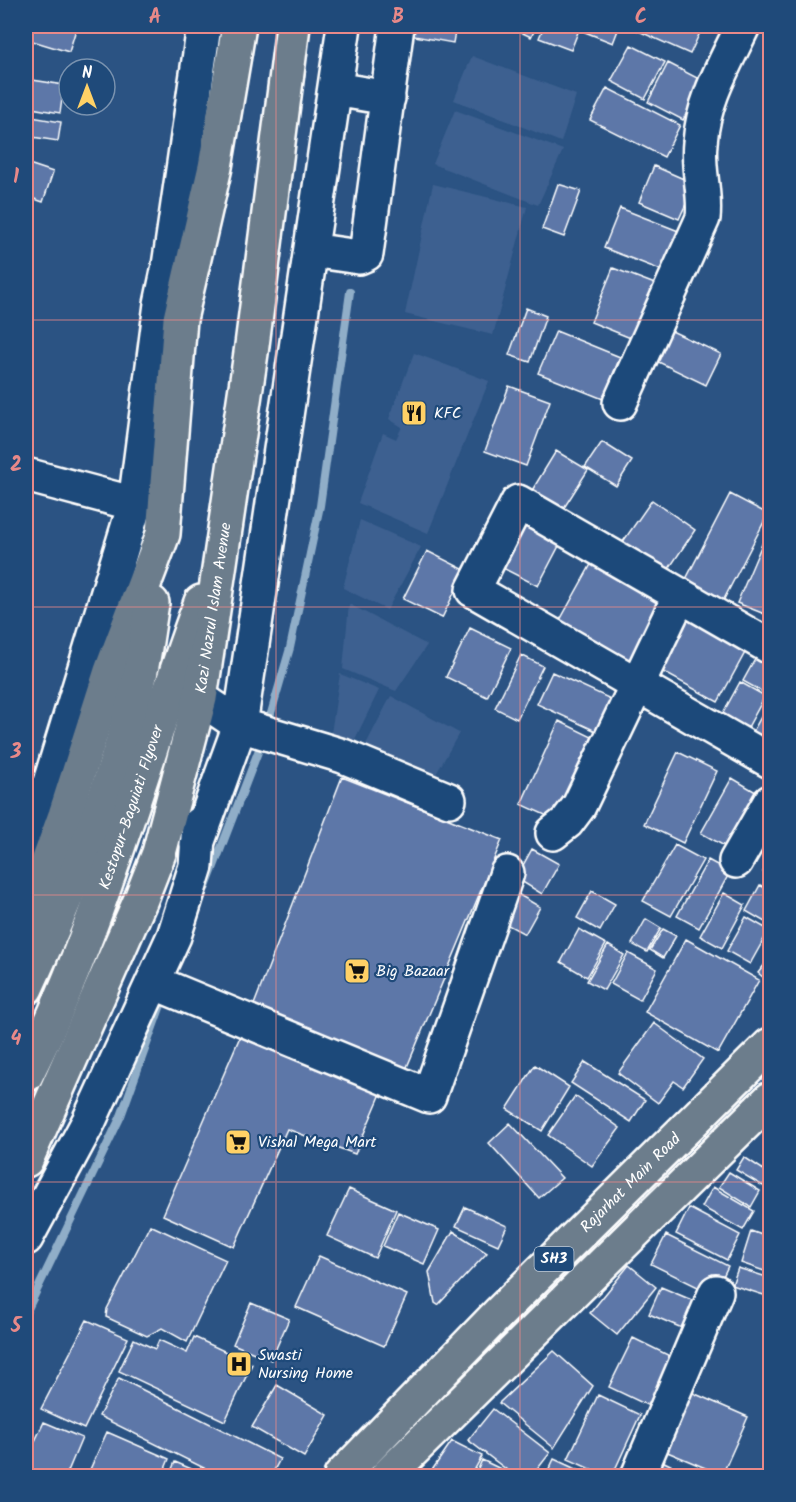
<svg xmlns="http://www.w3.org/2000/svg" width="796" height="1502" viewBox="0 0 796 1502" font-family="Kalam,sans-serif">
<rect width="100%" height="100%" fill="#2b5383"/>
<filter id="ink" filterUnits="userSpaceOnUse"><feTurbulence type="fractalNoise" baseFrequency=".0167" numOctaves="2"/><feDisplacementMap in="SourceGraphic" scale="12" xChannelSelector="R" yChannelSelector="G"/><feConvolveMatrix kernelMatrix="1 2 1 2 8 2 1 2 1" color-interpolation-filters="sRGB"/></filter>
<g filter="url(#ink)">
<path fill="#3e6190" d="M472,56L576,95L561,142L454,100Z
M455,110L563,150L538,205L433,164Z
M433,184L527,207L493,335L405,314Z
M414,353L489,381L428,533L358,503L383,433L396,439L402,427L389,419Z
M360,520L421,547L387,610L343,588Z
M349,604L427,645L396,691L343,669Z
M340,674L379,690L355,739L339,747L330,740Z
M391,696L459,733L430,785L360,756Z"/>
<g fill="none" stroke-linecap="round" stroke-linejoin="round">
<path stroke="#90aec8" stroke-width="8" d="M267,727L290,648L320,506L350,292
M206,887L263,739
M26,1313L121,1116L165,994"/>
</g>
<path fill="#5d77a8" stroke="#fff" stroke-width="1.5" d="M26,26H77L69,52L26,39Z
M405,26H456L453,43L403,34Z
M513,26H537L531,37L512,28Z
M544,26L580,27L571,50L539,38Z
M588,26H607L618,30L613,43L585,32Z
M638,26H703L690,54L636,30Z
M631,45L665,62L645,99L611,81Z
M668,63L703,81L683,120L648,102Z
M26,79L64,85L60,113L26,107Z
M607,88L680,125L664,157L590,120Z
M26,116L61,122L58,141L26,136Z
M26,163L53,172L43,202L26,196Z
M654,166L695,184L679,219L639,202Z
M558,184L581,191L564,237L542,229Z
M620,208L681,232L666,272L604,248Z
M613,268L660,286L638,341L591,322Z
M526,308L546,316L530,362L509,355Z
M661,326L721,354L706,385L646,356Z
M556,331L620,357L603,399L538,373Z
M509,386L550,401L526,466L485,451Z
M602,442L632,461L616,486L585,467Z
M556,451L588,470L562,511L531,492Z
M730,494L768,514L722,603L684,583Z
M652,500L695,530L666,573L622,543Z
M518,520L561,542L538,586L495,564Z
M768,530L770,531V608L767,615L737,603Z
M427,551L465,570L442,618L403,599Z
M594,559L666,598L630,662L559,622Z
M683,614L747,649L718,702L654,667Z
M470,628L511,648L487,697L446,677Z
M759,652L770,659V696L743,681Z
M521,655L543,666L517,719L495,708Z
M552,672L613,700L598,732L537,704Z
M740,682L765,696L742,738L717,724Z
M768,704L770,705V751L749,739Z
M559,721L592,737L554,819L521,804Z
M678,752L717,771L683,843L644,824Z
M342,777L502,840L402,1079L250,1015Z
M732,778L766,798L735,852L701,833Z
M675,845L703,860L671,916L643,901Z
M532,849L559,864L542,894L516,878Z
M708,860L730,872L699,928L677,916Z
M770,863V878L763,872Z
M760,885L770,891V925L746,911Z
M509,889L540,907L525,934L493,917Z
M592,891L615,904L600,931L577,918Z
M724,893L745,905L722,948L700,936Z
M746,917L769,930L750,964L727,951Z
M646,919L661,928L647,952L632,944Z
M579,929L606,944L587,977L561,962Z
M663,929L676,936L663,958L650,950Z
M686,939L759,980L718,1053L645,1012Z
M608,945L624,955L604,990L587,981Z
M628,953L657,969L640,1000L611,984Z
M770,958V983L758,973Z
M654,1023L703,1059L683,1087L674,1081L658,1103L618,1073Z
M242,1032L383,1089L355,1154L287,1129L234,1247L163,1215Z
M585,1062L645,1100L631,1122L571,1083Z
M535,1065L569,1087L542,1131L507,1109Z
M575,1096L620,1128L592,1166L548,1135Z
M510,1123L562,1178L539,1198L489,1143Z
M744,1157L770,1174L763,1186L736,1170Z
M729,1172L760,1191L751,1207L719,1187Z
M713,1187L754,1211L743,1230L702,1207Z
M349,1189L396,1210L375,1258L327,1236Z
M465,1207L507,1226L498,1245L456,1226Z
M689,1208L740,1235L727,1260L676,1234Z
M398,1212L439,1230L424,1264L383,1246Z
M150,1225L226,1260L187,1342L162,1328L147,1336L106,1317L107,1309Z
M453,1231L487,1253L438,1305L435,1303L429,1272Z
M751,1231L770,1238V1273L741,1263Z
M666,1235L728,1266L714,1295L651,1264Z
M319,1256L407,1295L384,1346L296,1307Z
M629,1265L656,1287L617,1335L590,1313Z
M738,1268L770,1278V1297L732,1285Z
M661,1287L701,1304L689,1331L649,1314Z
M251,1303L289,1319L271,1360L233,1344Z
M87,1320L128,1338L84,1429L41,1409Z
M194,1337L252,1364L225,1421L119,1371L134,1339L155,1349L159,1340L187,1353Z
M633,1338L674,1358L651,1407L609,1387Z
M554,1351L593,1386L554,1448L499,1403Z
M119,1378L280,1459L271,1476H220L99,1416Z
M277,1385L328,1415L304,1457L252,1427Z
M684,1389L748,1417L722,1475L658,1448Z
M598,1395L640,1415L612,1476H606L568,1459Z
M493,1409L550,1453L532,1476H515L468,1440Z
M44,1422L82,1438L66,1476H26V1460Z
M107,1432L169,1459L162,1476H87Z
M452,1441L482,1456L471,1476H428Z
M554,1459L591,1476H546Z
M658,1459L687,1473L686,1476H650Z
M482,1460L507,1472L506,1476H475Z
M175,1462L208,1476H169Z"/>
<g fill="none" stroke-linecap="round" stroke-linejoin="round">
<g stroke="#fff" stroke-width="38">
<path id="minor" d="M335,89L388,98
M311,250L359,257L366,254L397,26
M620,403L703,218C706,193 697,169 700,143C703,100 725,64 743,26
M26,475L135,504
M770,647L518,502L473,590L770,761
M200,698L240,725L343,756L449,800
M553,833L567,822L579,806L680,595
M197,844L240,725L344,26
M26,861L135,504L161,304L169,266L204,26
M736,861L770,802
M153,982L429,1096L507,873
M26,1238L89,1121L174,936L196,866L199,824
M638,1476L716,1292"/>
</g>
<g stroke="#fff" stroke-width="38">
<g id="major">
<path d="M26,923L65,815L111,671L163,534L180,319L215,167L239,26"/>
<path d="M26,988C70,892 112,792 137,689C144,661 147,632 152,603"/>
<path id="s1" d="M26,1075C102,925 143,759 201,602"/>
<path id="s2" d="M26,1160L141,899L159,853L200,698L251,353L293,26"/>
<path id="s3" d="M341,1476L499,1313L770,1045"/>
<path d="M387,1476L770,1099"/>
</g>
</g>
<use href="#minor" stroke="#1f4a7a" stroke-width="33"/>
<use href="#major" stroke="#6c7d8c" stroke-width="33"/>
</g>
</g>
<path fill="none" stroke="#e88989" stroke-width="1.5" stroke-opacity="0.55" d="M276,26V1476M520,26V1476M26,320H770M26,607H770M26,895H770M26,1182H770"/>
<defs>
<g id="restaurant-square" transform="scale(1.35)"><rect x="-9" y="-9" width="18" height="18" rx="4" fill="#ffd166" stroke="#1f4a7a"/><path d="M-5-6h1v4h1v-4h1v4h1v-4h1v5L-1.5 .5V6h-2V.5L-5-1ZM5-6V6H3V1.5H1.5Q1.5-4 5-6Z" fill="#111"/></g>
<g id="supermarket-square" transform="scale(1.35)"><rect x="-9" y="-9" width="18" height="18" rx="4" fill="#ffd166" stroke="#1f4a7a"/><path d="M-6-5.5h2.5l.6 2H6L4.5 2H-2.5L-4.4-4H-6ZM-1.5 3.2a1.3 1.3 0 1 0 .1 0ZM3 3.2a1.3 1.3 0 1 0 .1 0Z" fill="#111"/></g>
<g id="hospital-square" transform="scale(1.35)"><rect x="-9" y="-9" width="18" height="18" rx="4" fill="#ffd166" stroke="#1f4a7a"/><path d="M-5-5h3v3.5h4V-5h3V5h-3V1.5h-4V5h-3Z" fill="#111"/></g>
</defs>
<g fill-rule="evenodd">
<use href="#restaurant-square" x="414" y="413"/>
<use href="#supermarket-square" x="357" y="971"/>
<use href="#supermarket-square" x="238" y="1142"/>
<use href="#hospital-square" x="239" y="1364"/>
</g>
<g text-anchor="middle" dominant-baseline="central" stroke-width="4.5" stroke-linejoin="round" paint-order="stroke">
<rect fill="#1f4a7a" stroke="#bcc9d7" stroke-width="1.5" x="534.5" y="1247" width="39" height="24" rx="4.5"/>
<g font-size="15" font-weight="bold" fill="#fff">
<text x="554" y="1259">SH3</text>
</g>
<g font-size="16" fill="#fff" stroke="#1f4a7a" text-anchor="start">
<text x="434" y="413">KFC</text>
<text x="376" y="971">Big Bazaar</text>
<text x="258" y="1142">Vishal Mega Mart</text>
<text x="258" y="1355">Swasti<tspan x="258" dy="18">Nursing Home</tspan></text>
</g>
<g font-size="16" fill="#fff" stroke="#1f4a7a">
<text stroke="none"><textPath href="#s2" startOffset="586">Kazi Nazrul Islam Avenue</textPath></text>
<text stroke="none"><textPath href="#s1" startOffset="288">Kestopur-Baguiati Flyover</textPath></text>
<text stroke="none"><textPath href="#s3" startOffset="412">Rajarhat Main Road</textPath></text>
</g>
</g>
<rect width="796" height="1502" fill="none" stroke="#1f4a7a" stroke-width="66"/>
<g transform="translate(87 87)"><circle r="28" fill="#1f4a7a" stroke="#7992af" stroke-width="1.5"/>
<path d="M0-4.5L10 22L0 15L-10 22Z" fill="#ffd166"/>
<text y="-9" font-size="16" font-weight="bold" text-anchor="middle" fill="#ffffff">N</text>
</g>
<rect x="33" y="33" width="730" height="1436" fill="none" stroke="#e88989" stroke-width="2"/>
<g font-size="20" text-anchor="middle" font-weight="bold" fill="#e88989">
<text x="155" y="23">A</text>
<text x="398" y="23">B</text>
<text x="641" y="23">C</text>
<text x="16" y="183">1</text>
<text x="16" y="471">2</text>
<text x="16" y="758">3</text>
<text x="16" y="1045">4</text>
<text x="16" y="1332">5</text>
</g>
</svg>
